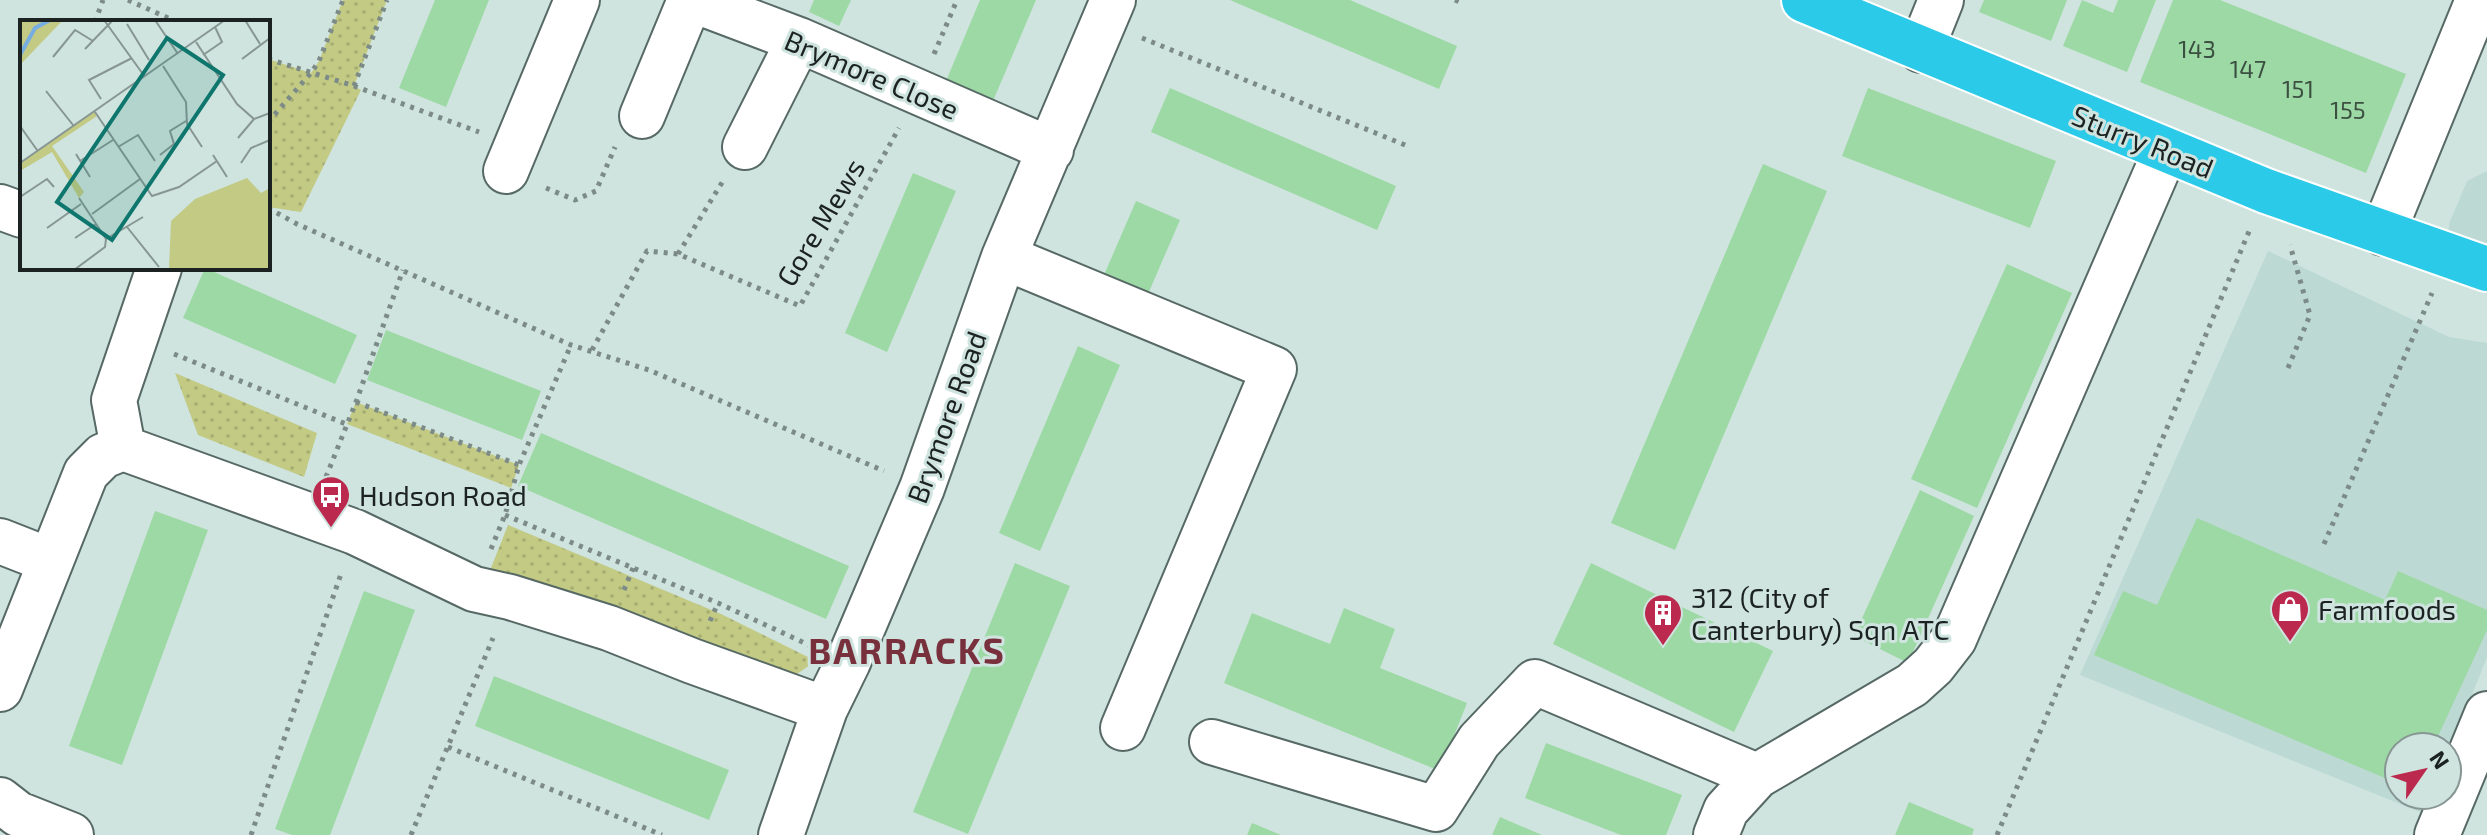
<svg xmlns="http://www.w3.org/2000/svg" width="2487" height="835" viewBox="0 0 2487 835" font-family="'Exo 2',sans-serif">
<defs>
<pattern id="grass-dots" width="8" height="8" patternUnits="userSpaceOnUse" patternTransform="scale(2)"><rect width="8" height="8" fill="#c2ca83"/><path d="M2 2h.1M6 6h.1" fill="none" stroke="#a6ad71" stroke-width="1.8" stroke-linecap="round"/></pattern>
</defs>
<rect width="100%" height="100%" fill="#cfe4df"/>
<path fill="#bcd9d3" d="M2487,171V269L2448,255L2449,224L2467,181Z
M2268,251L2449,337L2487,343V657L2447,758V747H2399V795H2433L2425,814L2080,675Z"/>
<path fill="url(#grass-dots)" d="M343,0H387L354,86L361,90L301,212L268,207V59L311,73L319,61Z
M175,373L317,433L304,477L198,435Z
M356,402L519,465L511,488L347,424Z
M508,525L721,614L816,661L788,680L489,573Z"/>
<path fill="#9dd9a4" d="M435,0H489L446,107L399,88Z
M814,0H851L839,26L809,12Z
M980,0H1036L993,101L946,81Z
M1230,0H1350L1457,46L1439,89Z
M1984,0H2067L2051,41L1979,12Z
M2082,0L2113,13L2118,0H2156L2127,72L2063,46Z
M2173,0H2220L2406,74L2366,173L2140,82Z
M1170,88L1396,186L1377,230L1151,132Z
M1868,88L2056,161L2030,228L1842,156Z
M1763,164L1827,191L1675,550L1611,523Z
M913,173L956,191L887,352L845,333Z
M1136,201L1180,220L1148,294L1104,275Z
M2007,264L2072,293L1977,508L1911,479Z
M205,268L357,335L335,384L183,318Z
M386,330L541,391L522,440L367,380Z
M1078,346L1120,365L1040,551L999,533Z
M541,433L849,566L826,619L518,486Z
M1920,490L1974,516L1908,663L1854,636Z
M155,511L208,530L122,765L69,746Z
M2197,518L2385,600L2398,571L2487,610V630L2433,747H2399V784L2094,655L2123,591L2157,605Z
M1015,563L1070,586L968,834L913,812Z
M1591,563L1773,651L1734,732L1553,644Z
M364,591L415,610L330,835H292L275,829Z
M1344,608L1395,629L1380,668L1467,703L1440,771L1224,683L1252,613L1330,644Z
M494,676L729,770L709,820L475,726Z
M1546,743L1682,795L1666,835H1621L1525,798Z
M1909,802L1974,829L1972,835H1895Z
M1500,817L1542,835H1492Z
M1252,823L1281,835H1247Z"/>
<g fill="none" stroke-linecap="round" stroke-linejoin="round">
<g stroke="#576965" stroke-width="48">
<path id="minor" d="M693,0L799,40L1051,150
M1921,50L1941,0
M642,116L690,0
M745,147L799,40
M506,171L577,0
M0,207L22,215
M2383,233L2478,0
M1004,257L1274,369L1123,728
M123,448L355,532L474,589L510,597L609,628L692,661L825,709
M0,541L51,561
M0,689L86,473L103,456L123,448L114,400L159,268
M1212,742L1436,809L1479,741L1535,682L1757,776
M0,800L18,814L71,835
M781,835L825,709L848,662L922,488L1004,257L1113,0
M1716,835L1726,810L1757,776L1912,685L1933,666L1954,639L2166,150
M2437,835L2487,714"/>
</g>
<g stroke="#fff" stroke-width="48">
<path id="highway" d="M1804,0L2266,191L2487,269"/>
</g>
<path stroke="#7d8b88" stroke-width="5" stroke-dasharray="4 6" stroke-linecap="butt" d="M128,0L177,22
M1455,0L1462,3
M95,22L103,0
M1142,38L1410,147
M934,54L957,0
M268,59L354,86L479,132
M354,86L387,0
M268,122L311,73L319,61L343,0
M546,188L575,200L596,191L615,147
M268,208L297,224L571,345L649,370L884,471
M678,254L723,181
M592,350L647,251L678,254L800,306L899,128
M174,354L346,424
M2288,368L2310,315L2290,245
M356,402L519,465
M326,477L356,402L403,270
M505,515L718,603L809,645
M2324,544L2432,293
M491,549L505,515L519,465L571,345
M624,590L633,568
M710,621L718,603
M448,747L662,835
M251,835L342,571
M411,835L493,638
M1997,835L2250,229"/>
<use href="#minor" stroke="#fff" stroke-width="44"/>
<use href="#highway" stroke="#2ccae9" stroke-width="44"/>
</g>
<defs>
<g id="bus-pin" transform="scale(2)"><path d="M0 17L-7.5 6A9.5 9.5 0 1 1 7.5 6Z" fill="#bb2a4e" stroke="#cfe4df"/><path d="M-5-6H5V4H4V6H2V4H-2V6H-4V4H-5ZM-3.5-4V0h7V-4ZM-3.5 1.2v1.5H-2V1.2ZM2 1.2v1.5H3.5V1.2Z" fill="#fff"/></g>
<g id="shop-pin" transform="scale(2)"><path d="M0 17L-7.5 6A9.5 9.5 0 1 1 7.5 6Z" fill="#bb2a4e" stroke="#cfe4df"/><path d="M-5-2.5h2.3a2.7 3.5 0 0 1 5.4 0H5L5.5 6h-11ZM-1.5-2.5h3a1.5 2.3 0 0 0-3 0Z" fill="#fff"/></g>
<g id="building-pin" transform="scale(2)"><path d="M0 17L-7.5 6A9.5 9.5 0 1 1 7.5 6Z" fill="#bb2a4e" stroke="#cfe4df"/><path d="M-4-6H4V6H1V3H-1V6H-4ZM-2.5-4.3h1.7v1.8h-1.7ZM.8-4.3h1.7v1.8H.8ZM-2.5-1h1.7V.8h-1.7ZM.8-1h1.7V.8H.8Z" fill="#fff"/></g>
</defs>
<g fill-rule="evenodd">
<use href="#bus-pin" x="331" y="495"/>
<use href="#shop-pin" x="2290" y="609"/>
<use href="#building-pin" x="1663" y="613"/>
</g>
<g text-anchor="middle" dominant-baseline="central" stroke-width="6" stroke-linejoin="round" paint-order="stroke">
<g font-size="24" fill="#3c5042">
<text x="2197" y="48">143</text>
<text x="2248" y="68">147</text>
<text x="2298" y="88">151</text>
<text x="2348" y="109">155</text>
</g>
<g font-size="28" fill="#1b2221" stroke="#cfe4df">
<text transform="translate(872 74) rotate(23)">Brymore Close</text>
<text transform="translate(2143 141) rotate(22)">Sturry Road</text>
<text transform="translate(820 222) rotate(-59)">Gore Mews</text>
<text transform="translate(946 417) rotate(-70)">Brymore Road</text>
</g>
<g font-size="28" fill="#1b2221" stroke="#cfe4df" text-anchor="start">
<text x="359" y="495">Hudson Road</text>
<text x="1691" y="597">312 (City of<tspan x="1691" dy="32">Canterbury) Sqn ATC</tspan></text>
<text x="2318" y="609">Farmfoods</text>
</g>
<g font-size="36" font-weight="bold" letter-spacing="2" fill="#78303c" stroke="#cfe4df">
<text x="907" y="649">BARRACKS</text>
</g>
</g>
<g transform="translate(20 20)">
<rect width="250" height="250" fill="#cfe4df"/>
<path d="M74,91L77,96L32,126L64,172L59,178L32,132L0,151V143Z" fill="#c2ca83"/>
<path d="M0,0H43L0,45ZM227,158L241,173L250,168V250H149L151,201L175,179Z" fill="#c2ca83"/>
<path fill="none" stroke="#78ade2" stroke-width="4" d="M0,35L15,8L30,0"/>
<path fill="none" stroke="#879693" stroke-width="2" d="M84,0L125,57M135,0L158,34M225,0L240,24M107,4L129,40M176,22L217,84L234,99L250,93M65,29L93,0M183,35L202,22L195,7M33,37L55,10L73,21M222,39L250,18M143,46L166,82L167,104L182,127M26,71L53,105M81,79L69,60L112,38M75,92L132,176L159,167L197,141M0,106L17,130M218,118L234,99M98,127L118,115L135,141M56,134L70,157M140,135L154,124L150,111L166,101M193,135L207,157M60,141L93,120M0,143L205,0M221,143L231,128L250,120M0,177L27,159L34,167M59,178L86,219M72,194L120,159M107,207L139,247M27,208L61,184M55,218L76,204M54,250L85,227L86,219L123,197"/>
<path fill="#0f766e" fill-opacity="0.15" stroke="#0f766e" stroke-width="4" d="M147,18L203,55L92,220L37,182Z"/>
<rect width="250" height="250" fill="none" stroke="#1b2221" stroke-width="4"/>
</g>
<g transform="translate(2423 771) rotate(56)"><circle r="38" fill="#cfe4df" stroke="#879693" stroke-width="2"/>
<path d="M0-6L14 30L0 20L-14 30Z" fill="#bb2a4e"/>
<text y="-12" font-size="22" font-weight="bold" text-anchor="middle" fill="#1b2221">N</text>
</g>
</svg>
